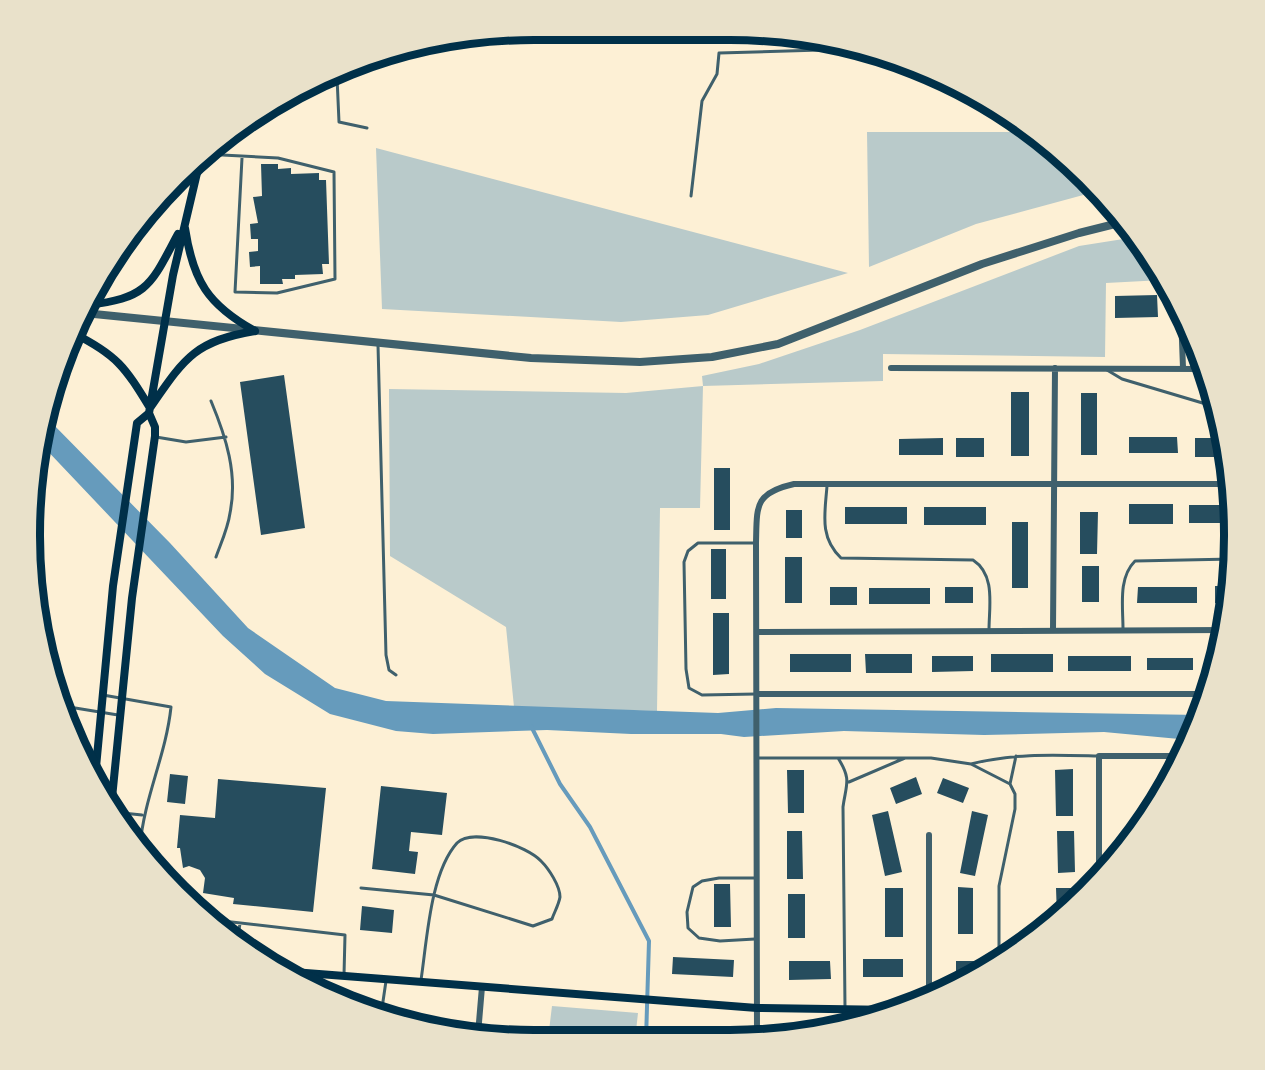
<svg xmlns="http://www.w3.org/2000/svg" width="1265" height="1070" viewBox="0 0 1265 1070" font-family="'Exo 2',sans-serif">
<rect width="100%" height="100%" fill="#fdf0d5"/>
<path fill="#b9caca" d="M867,132H1023L1087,178L1098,191L976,224L869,267Z
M376,148L848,273L708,315L621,322L382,309Z
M1136,237L1150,255L1163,280L1106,283L1105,357L883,354V381L703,386L700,508H660L657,711L514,707L506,627L390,556L389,389L626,393L703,386L702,376L759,364L860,330L1079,246Z
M552,1006L638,1013L635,1040L548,1039Z"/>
<path fill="#669bbc" d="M48,419L170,543L248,628L335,688L386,701L718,713L776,708L1200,715L1190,740L1104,732L984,735L844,731L744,737L721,734H631L547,730L433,734L396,731L330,714L265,674L223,636L41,444Z"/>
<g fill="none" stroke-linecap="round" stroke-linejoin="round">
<path stroke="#669bbc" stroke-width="4" d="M531,726L560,784L590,827L649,941L646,1040"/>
</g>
<path fill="#264d5e" d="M261,164H278V169L291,168V174L319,173V180H326L329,264H322L323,274L295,275V279H282L283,284H260V266L250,267L249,252L258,251V239H251L250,224L258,223L253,197L262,196Z
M1157,295L1158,317L1115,318V296Z
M284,375L305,528L261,535L240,382Z
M1011,392H1029V456H1011Z
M1081,393H1097V455H1081Z
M1129,437H1177L1178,453H1129Z
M943,438V455H899V439Z
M956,438H984V457H956Z
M1195,438H1225L1227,457H1195Z
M714,468H730V530H714Z
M1129,504H1173V524H1129Z
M1189,505H1232L1234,523H1189Z
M845,507H907V524H845Z
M924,507H986V525H924Z
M786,510H802V538H786Z
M1080,512H1098L1097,554H1080Z
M1012,522H1028V588H1012Z
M711,549H726V599H711Z
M785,557H802V603H785Z
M1082,566H1099V602H1082Z
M1215,586H1230L1228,603H1215Z
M830,587H857V605H830Z
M945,587H973V603H945Z
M1138,587H1197V603H1137Z
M869,588H930V604H869Z
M713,613H729V674L713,675Z
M790,654H851V672H790Z
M865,654H912V673H866Z
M991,654H1053V672H991Z
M1208,654H1219L1214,669H1208Z
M932,656H973V671L932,672Z
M1068,656H1131V671H1068Z
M1147,658H1193V670H1147Z
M1073,769V816H1056L1055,770Z
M787,770H804V813H788Z
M170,774L188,776L185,804L167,802Z
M916,777L922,794L896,804L890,788Z
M943,778L969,788L963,803L937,793Z
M218,779L326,788L313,912L233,904L234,898L203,893L205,878L200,870L189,866L183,868L180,848H177L180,815L215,818Z
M381,786L447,793L442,835L411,832L409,851L418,852L415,874L372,869Z
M888,811L902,872L885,876L872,815Z
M972,811L988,815L975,876L960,873Z
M787,831H802L803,879H787Z
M1057,831H1074L1075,872L1058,873Z
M714,884H730L731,927H714Z
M958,887L973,888V934H958Z
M885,888H903V937H885Z
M1056,888H1074L1075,902L1057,917Z
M788,894H805V938H788Z
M362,906L394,910L392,933L360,930Z
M673,957L734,960L733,977L672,974Z
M863,959H903V977H863Z
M789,961H830L831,979L789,980Z
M956,961H985V968L968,978H956Z
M669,1029L730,1033V1040H668Z"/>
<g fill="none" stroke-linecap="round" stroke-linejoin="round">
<path stroke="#3f606c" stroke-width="3" d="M381,56L413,52L419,45
M333,74L337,77L339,122L367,128
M203,154L278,158L334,172L335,279L277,293L235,292L242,158
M691,196L702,101L717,74L719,53L821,50L836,47
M378,345L386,655L389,670L396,675
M1107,370L1122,379L1216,407
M211,401C226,437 238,474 230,513C228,528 221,543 216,557
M156,437L186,442L226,437
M827,486C825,513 819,537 841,558L973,560C996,575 989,606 989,630
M754,543H698L688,551L684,562L686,669L689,688L702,695L756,694
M1123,629C1123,606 1118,578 1135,561L1233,559
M103,695L171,707C166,755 144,798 140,846
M63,706L118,715
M757,758H931L971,764L1010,784L1015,794V809L999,886V961
M838,758C852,780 846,784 843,807L845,1008
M971,764C1013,753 1055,755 1098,756
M849,782L905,758
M1010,784L1016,756
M113,812L142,815
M361,888L434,895L533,926L552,919C554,913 559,904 560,897C560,886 549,869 541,861C527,846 473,827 457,843C430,873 427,941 421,980
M214,920L345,935L344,975
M238,938L240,923
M755,939L720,941L699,938L688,928L687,912L693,887L702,881L719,878H756
M381,1015L386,981"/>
<path stroke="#3f606c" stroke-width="6" d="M1181,314L1183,368
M891,368L1205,369
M1053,630L1055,368
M757,632L1226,630
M757,694H1207
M929,835V998
M1099,878V756H1182
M478,1034L482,987
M757,1037L756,543C757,506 754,493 794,484H1230"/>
<path stroke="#3f606c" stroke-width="8" d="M84,313L531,358L640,362L712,357L778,344L982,264L1079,233L1123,222"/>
<path stroke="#003049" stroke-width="8" d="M185,228C193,281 208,305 255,331
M88,305C149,298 151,284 178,234
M73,333C117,355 125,367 150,408C184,359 194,341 255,331
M95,778L113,586L137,423L149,413L173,275L201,156
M111,808L132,598L155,436V427L149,413
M280,971L757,1008L896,1010"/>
</g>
<path d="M0 0H1265V1070H0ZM534 40H730A494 494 0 0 1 1224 534V536A494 494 0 0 1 730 1030H534A494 494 0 0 1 40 536V534A494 494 0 0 1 534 40Z" fill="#e9e1ca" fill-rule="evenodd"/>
<path fill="none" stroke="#003049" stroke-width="8" d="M534 40H730A494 494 0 0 1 1224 534V536A494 494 0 0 1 730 1030H534A494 494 0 0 1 40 536V534A494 494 0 0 1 534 40Z"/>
</svg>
